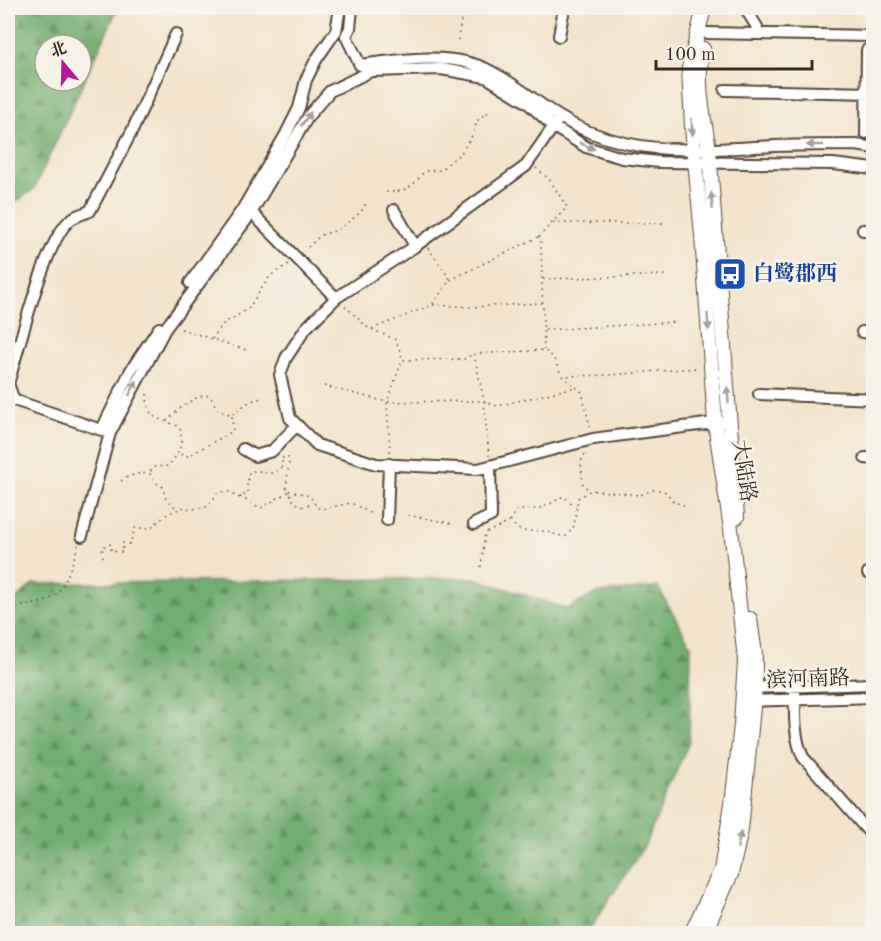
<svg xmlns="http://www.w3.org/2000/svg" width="881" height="941" viewBox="0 0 881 941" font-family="'Old Standard TT','Noto Serif SC',serif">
<defs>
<pattern id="forest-firs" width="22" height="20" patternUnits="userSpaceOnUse" patternTransform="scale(1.5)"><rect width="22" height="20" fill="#72af70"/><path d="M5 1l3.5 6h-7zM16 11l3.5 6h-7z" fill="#5f8f5b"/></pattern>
</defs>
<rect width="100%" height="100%" fill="#f7f3e8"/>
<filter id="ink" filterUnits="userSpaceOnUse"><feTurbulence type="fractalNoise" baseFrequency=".0167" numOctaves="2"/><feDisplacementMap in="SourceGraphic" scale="12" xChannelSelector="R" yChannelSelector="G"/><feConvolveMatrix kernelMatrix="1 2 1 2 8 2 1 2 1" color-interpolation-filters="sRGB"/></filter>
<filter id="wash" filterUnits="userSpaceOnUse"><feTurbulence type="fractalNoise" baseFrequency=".008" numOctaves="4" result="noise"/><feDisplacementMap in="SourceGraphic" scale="24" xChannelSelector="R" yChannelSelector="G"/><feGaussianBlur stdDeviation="1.35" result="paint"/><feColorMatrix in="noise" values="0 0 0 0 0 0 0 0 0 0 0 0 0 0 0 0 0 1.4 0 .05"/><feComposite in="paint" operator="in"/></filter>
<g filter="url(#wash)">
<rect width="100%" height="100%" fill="#f3e4cb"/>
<path fill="url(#forest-firs)" stroke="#566c47" stroke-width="1.5" fill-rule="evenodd" d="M8,8H118L34,189L8,207ZM45,45H81V81H45Z
M474,578L567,609L597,593L658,587L691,646L689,742L645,845L587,933H8V607L33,584Z"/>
</g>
<g filter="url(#ink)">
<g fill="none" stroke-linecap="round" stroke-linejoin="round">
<g stroke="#574638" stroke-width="14">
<path id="minor" d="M352,8L350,28L346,36L360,65C400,60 453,51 490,71C514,83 535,101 558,116C577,128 603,138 625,143C674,154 725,148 775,146C802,145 829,145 856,145L874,148
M747,8V11L757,27
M706,33L874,36
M176,34L132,131L90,211C85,213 78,215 73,218C46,233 18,352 8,384L14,400L110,433L165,329L250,215L309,115L330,91L371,71L441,69L486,77L528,103L554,127L586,147L622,158L659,162L833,164L874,169
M559,36L564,8
M725,90L874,93
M560,117L526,166L414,247L336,298L306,328L286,358L280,375L290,418L317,445L376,464L478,469L593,439L721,422
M866,133L867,50
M394,210L415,246
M251,212L336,298
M863,230L874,231
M190,283L242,210L286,134L299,108L306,80L316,60L336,31L340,8
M862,332L874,333
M759,394L874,399
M102,429L131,370L159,328
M243,449L255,456L272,451L297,425
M865,458L874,459
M387,520L389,464
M474,524L491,516L490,466
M82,536L110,433
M868,573H874
M795,686C795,710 793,735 803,757L874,838
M748,688L874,684
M747,701L874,697"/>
</g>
<g stroke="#574638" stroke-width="16">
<path id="major" d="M703,49C695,79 704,119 709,149L737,517
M691,934L721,870L732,804L741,725L745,660L731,529L715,423L702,236L692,127L689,68L704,8
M704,934L731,874L741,830L755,687V654L750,619"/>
</g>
<path stroke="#574638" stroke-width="1.5" stroke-dasharray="1.5 4.5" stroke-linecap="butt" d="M458,40L463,8
M536,168L549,179L567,207L539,237L541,243L544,350
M386,192C405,192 413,188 424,171L440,170L461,153L473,134L477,121L486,113H488
M553,223H663
M308,247L321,235L338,230L361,212L366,203
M428,248L450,279
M543,279L668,275
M433,305L473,307L542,303
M345,306L367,327L396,340L403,360L464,359L473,354L544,350L553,357L562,376L610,375L696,368
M181,329L246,350
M372,329L432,305L450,280L538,237
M545,330L675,322
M212,339L223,324L248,309L270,276L289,264
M474,354L484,401L489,456
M562,376L582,392L590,427
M324,386L387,402L484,401L497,406L576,387
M147,394C148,423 157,416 180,427C183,447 180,452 168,466L152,467L150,474
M233,414C243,406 251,399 263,398
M167,421C175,412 197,392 210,396L218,410L232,415L233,431L188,456L178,454
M390,452L387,402L402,361
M585,454L581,461L583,486L589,489
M121,481C130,475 140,472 150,474L155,482L163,487L165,497L177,509
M240,497L261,508L290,491C291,501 295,503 304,507L313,502
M576,507L563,496C545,508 538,510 517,510L512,517L511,521C522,537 527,529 542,531C552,532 558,537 567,536L574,526L578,498L591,490L640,495L656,489L666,492L674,502L687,506
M408,515L455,524
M103,557L102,547L111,544V551L123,552L122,543L130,544L135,528H150L169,513L184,507L190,509L205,508L213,500L217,493L227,491L238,498L248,493L247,484L249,472C265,467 267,481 283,466L281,458L288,457L289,462L286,490C299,494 311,491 316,507L322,509L351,503L370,513
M481,567L485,533L510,522
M8,623L12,618L13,610C28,603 26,606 40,603C63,600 72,564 78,545"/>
<use href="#minor" stroke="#fff" stroke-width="10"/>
<use href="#major" stroke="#fff" stroke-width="14"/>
</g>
<defs><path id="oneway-solid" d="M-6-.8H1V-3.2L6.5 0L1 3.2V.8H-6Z" transform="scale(1.5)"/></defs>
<g fill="#a79f9a">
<use href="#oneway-solid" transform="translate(306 119) rotate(-54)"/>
<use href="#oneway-solid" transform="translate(692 127) rotate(86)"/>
<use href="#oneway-solid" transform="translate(815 145) rotate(180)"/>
<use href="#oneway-solid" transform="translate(587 146) rotate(24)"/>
<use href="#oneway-solid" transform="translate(712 201) rotate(-95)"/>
<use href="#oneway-solid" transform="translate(708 322) rotate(86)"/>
<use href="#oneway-solid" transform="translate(133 388) rotate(-62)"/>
<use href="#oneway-solid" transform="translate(728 395) rotate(-94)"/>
<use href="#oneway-solid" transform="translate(739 840) rotate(-78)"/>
</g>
</g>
<defs>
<g id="bus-square" transform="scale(1.725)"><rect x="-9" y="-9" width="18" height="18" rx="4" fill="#1a4fb4" stroke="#f7f3e8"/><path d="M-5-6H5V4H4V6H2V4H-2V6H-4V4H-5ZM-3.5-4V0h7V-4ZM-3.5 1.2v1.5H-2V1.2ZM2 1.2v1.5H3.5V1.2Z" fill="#fff"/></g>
</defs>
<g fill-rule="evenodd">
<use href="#bus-square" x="730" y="274"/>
</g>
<g text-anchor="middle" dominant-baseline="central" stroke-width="5" stroke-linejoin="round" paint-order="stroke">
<g font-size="21" font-weight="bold" fill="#164399" stroke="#f7f3e8" text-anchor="start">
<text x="753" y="274">白鹭郡西</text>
</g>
<g font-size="21" fill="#3b2a1e" stroke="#f7f3e8">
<text transform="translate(743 471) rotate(81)">大陆路</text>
<text transform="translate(808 680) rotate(-2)">滨河南路</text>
</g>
</g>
<rect width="881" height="941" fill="none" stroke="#f7f3e8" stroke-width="30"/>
<g transform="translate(63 63) rotate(341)"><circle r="28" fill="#f7f3e8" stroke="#aca397" stroke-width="1.5"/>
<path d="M0-4.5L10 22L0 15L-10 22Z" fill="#b5179e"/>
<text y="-9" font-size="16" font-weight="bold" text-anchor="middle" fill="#3b2a1e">北</text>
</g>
<path d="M656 60v9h156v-9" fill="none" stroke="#3b2a1e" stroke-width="3"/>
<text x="665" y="60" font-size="18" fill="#3b2a1e" stroke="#f7f3e8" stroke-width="4.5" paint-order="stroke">100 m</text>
</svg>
